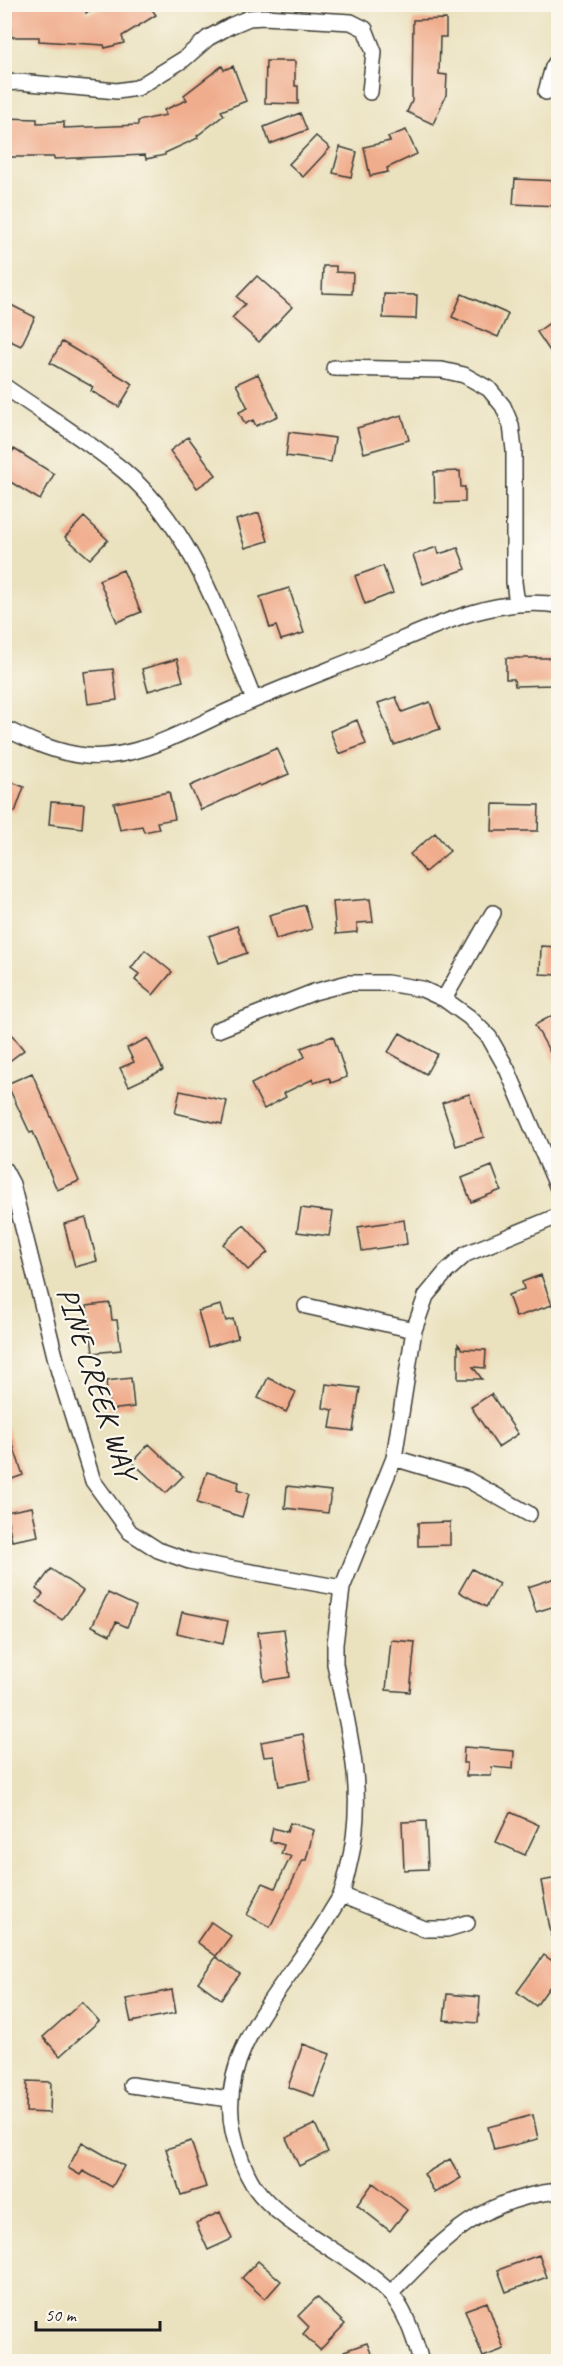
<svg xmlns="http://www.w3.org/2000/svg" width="563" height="2366" viewBox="0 0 563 2366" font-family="Caveat,sans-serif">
<rect width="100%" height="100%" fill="#fbf7ec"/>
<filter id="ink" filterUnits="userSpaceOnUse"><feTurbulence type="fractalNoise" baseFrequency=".0167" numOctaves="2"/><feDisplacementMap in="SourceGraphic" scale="12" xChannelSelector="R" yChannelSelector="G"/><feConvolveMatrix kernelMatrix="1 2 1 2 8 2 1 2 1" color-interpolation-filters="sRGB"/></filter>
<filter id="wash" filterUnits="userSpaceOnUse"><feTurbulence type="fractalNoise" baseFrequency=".008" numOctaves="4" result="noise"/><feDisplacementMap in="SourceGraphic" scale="24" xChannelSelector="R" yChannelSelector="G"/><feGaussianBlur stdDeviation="1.35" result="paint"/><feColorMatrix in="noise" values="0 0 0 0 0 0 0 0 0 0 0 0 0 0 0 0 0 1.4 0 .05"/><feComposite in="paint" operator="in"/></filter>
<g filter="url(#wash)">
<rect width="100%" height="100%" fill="#eae1be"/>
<g id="blocks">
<path fill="#f0ad8d" d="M10,4L86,5V13L114,4H148L156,15L122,36L124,43L105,48L104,45L39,41V37H11Z
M446,19V37H440L439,74L447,75L446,95L433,124L407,112L412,101L413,20Z
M266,61H295V86H298V104L265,103Z
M222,66L224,70L233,66L246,101L221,111L224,115L197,136L198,138L165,153V155L146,159L145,155L54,159V157H4V118L37,119V123L64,122V128L138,125V121L166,115L164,110L187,100L184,95Z
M300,113L307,130L270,144L264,127Z
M406,130L417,154L387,168L388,172L370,176L364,147L390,141L388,137Z
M316,136L330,148L303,177L289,164Z
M340,147L357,152L351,177L333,173Z
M515,179L558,181V206L513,204Z
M323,266H336V272L353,273L352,294L322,293Z
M257,276L292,307L259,342L232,318L245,304L237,297Z
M384,294L417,295L416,319L383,318Z
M462,294L508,314L498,337L452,317Z
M9,304L35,317L21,346L4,338V312Z
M558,317V363L537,332Z
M62,342L133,384L119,407L91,391L93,387L50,363Z
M258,374L278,416L256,426L253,420L245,424L239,412L248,408L236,384Z
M402,415L409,440L364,453L357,428Z
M289,432L335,438L331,462L286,456Z
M188,437L216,475L197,488L170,451Z
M14,449L54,474L40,500L4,478V464Z
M460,471L461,487H465V502L435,503L434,472Z
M259,513L268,541L245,548L236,520Z
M84,517L108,540L90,559L65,537Z
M437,547L439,554L458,548L466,569L423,584L413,555Z
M383,566L393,593L365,604L355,576Z
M123,570L141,612L117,622L99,580Z
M289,588L304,633L281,640L276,626L270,628L260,597Z
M506,658H552L553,685L515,686L514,679H506Z
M177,659L183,681L148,691L142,669Z
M113,669L117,700L88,704L84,672Z
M396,697L402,712L430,702L440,729L394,745L378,703Z
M357,720L366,744L339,754L330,731Z
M277,748L289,774L260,786L259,784L201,810L190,786Z
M4,779L24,787L15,812L4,808Z
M169,792L175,819L157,822L159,829L144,832L142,826L120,830L114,803Z
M51,802L84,804L82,828L49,824Z
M493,804L539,805L538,831H492Z
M435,833L450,851L425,872L410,854Z
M370,899L373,922L357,923V932L336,934L333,902Z
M305,905L312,929L276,939L269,915Z
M237,926L247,953L219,963L209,936Z
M541,946L558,947V975L540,974Z
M145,950L172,972L153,995L135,980L139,974L131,968Z
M558,1012V1067L535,1025Z
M4,1025L24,1050L4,1065Z
M400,1033L437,1054L426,1074L388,1052Z
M333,1036L347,1077L331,1083L329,1078L314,1083L313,1079L284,1093L286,1097L264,1109L251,1084L305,1057L301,1048Z
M148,1038L163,1070L129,1086L120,1068L134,1062L127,1048Z
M32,1073L79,1181L57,1190L33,1132L30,1133L7,1084Z
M180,1091L227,1101L222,1124L175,1113Z
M469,1094L484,1137L456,1146L442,1103Z
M492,1166L501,1190L471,1202L462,1178Z
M301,1208L333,1212L329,1236L297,1232Z
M86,1218L97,1261L75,1267L64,1224Z
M404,1220L407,1244L362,1251L358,1227Z
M244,1225L268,1252L248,1270L223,1244Z
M541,1275L552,1305L516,1317L508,1295L524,1289L522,1282Z
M110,1303L112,1320H117L121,1350L93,1353L87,1306Z
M221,1305L226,1321L233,1319L238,1338L208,1347L198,1311Z
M458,1344L462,1349L486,1350L485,1368L473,1367L482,1379H458Z
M131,1378L134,1407L109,1410L106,1381Z
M268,1378L296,1392L286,1412L258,1398Z
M326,1384L360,1388L353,1431L330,1428L333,1410L323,1408Z
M491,1394L518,1434L498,1447L471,1407Z
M7,1427L23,1475L4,1482V1428Z
M149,1444L183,1476L166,1493L132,1462Z
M207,1472L239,1482L237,1490L249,1494L242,1517L197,1503Z
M287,1486L331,1491L328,1513L285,1508Z
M32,1507L38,1536L12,1541L6,1512Z
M450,1522V1545L418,1546V1523Z
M51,1569L83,1591L62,1620L37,1602L43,1594L36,1589Z
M472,1569L499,1584L486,1607L459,1592Z
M558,1577V1605L536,1612L528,1587Z
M108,1593L136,1606L127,1627L116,1622L110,1635L92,1626Z
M182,1612L228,1621L223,1644L177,1633Z
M284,1629L290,1677L264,1681L258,1632Z
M391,1640L415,1642L410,1692L386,1690Z
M303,1734L311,1780L279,1786L274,1756L264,1757L261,1742Z
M464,1747L514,1751L513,1769L492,1767L491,1776H466L467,1763H463Z
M510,1812L539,1825L525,1855L496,1842Z
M426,1821L428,1869L404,1870L402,1822Z
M290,1823L314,1830L306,1860H303L270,1927L247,1915L263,1883L275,1888L291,1856L281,1854L284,1845L270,1841L273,1828L287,1832Z
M558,1878V1938L552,1939L541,1881Z
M211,1922L231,1936L216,1956L197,1942Z
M544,1955L558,1965V1975L536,2006L517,1992Z
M216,1957L240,1974L221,1999L198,1982Z
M172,1990L176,2013L131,2022L126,1999Z
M447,1994L480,1997L478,2023L444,2020Z
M82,2002L99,2021L60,2056L43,2037Z
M303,2044L330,2054L314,2096L288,2087Z
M27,2081L51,2082L50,2113L26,2112Z
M533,2115L538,2139L494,2150L488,2127Z
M315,2124L328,2152L299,2166L286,2138Z
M191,2141L206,2187L181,2195L166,2149Z
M82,2142L124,2166L112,2187L83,2171L80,2175L68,2168Z
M450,2159L461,2178L435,2193L424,2174Z
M373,2183L407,2210L390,2231L357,2205Z
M220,2212L232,2239L208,2250L196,2223Z
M539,2255L547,2277L506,2292L498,2270Z
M258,2261L281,2281L265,2299L242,2278Z
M317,2297L345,2324L320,2350L303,2334L309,2327L298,2316Z
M487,2302L504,2349L483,2357L465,2310Z
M367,2343L374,2361H348L344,2351Z"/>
</g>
</g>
<g filter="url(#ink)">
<use href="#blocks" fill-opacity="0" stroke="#3b3a34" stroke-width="1.5"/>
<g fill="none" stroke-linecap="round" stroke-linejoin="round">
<g stroke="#3b3a34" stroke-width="18">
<path id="minor" d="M4,83L19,82L117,91L137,88L184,59L208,38L230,26L249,18L264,17L351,22L365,29L374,52L370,92
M546,92L553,67L558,60
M334,368L442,370L464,375L489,389L503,406L511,425L514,450V582L517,604
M4,386C44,414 87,440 124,471C193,529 221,620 254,700
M4,728C31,741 56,753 86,756C135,760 181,733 224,713C269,693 316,675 363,656C425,631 489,595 558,605
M444,999L493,913
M217,1030L314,992L348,983H387L422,989L444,999L469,1017L489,1037L507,1069L558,1188
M4,1169L12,1184L59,1372L93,1481L130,1532L158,1550L189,1561L342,1588
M306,1306L414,1330
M394,1458L468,1480L529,1514
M341,1895L425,1929H447L467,1923
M131,2085L229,2099
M390,2294C443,2240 479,2199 558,2191
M421,2362C415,2339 405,2309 389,2292C352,2255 282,2227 254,2186C244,2170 237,2150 233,2131C216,2048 288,1985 327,1919C331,1911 337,1903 341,1895C344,1887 346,1877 348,1869C367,1795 350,1736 335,1664V1644L342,1588L394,1458L414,1330L426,1296L446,1272L466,1254L558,1216"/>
</g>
<use href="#minor" stroke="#fff" stroke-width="15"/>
</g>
</g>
<g text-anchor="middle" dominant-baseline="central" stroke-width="4.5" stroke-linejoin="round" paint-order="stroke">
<g font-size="30" fill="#1c1c1c" stroke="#fbf7ec">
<text transform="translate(97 1383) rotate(72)">PINE CREEK WAY</text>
</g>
</g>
<rect width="563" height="2366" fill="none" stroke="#fbf7ec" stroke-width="24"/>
<path d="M36 2321v9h124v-9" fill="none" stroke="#1c1c1c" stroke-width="3"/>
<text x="45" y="2321" font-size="18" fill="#1c1c1c" stroke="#fbf7ec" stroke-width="4.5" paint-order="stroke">50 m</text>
</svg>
